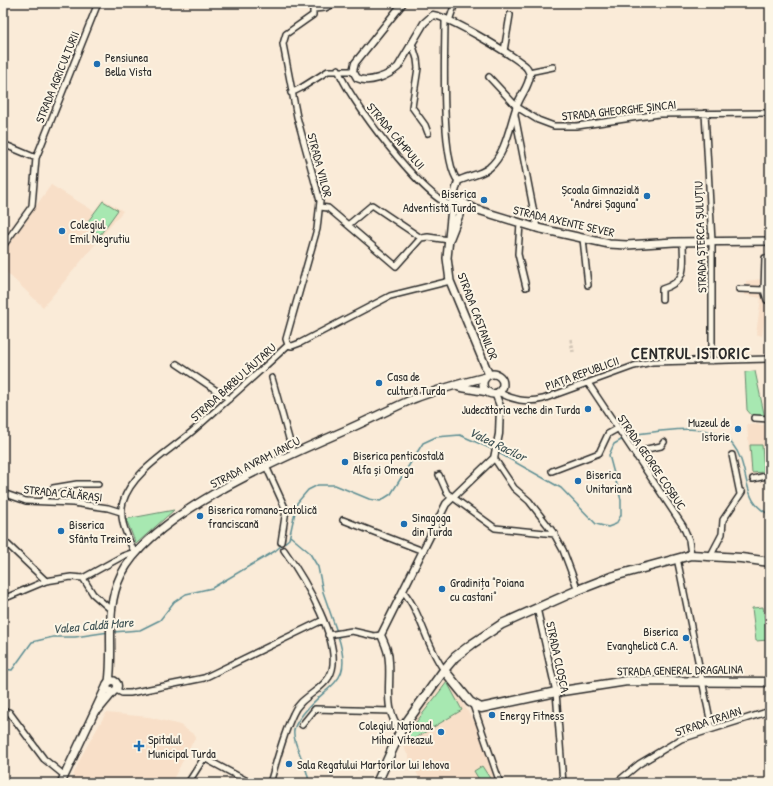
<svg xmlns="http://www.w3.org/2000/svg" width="773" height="786" viewBox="0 0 773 786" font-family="'Patrick Hand',sans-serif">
<rect width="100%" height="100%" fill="#faebd8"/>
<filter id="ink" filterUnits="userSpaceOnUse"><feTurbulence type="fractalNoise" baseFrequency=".025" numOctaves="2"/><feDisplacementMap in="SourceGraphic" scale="8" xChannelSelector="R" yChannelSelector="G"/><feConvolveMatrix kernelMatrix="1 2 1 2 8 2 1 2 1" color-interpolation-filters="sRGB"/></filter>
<g filter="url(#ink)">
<path fill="#f8dfc8" d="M51,185L94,211L103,199L123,211L43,307L3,269V252Z
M761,255L770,256V318L765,317L762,336L756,334L761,298L745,295L746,281L762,279Z
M747,424L770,425V472L751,477Z
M447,678L477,726L496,783H422L399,738Z
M106,713L149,717L180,725L196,736L171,783H70L82,755Z"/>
<path fill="#a7e8b1" stroke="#698a6e" d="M103,201L118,210L100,235L86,224Z
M755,371L765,418H754L747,410L745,372Z
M750,445H762L764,472L752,473Z
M174,510L136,544L126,519Z
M763,607L768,640L756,641L752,608Z
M447,682L462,710L407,743L404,738Z
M482,766L493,783H481L474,771Z"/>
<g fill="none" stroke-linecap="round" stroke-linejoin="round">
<path stroke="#5d8e93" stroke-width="1.5" d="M626,438L631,435C659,431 714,420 733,445C741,455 743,467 746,479C750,497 753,506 770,515
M497,452L561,488L596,524L608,527L616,524L621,515V500L609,455L614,444L623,439
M290,536L309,552L318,567L323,592L337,632
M113,632L140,630L160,620L174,602L186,594L212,588L275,551L289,539L297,503L308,490L318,485H335L369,499L380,501L391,494L423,443L436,437L460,435L494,450
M3,669L12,670L32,642L53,637H75L109,632
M309,783C308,765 292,745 294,730C295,724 299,719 303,714C329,681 354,685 338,636"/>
<path stroke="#d1c5b5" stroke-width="3.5" stroke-dasharray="3.5 2" stroke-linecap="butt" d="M571,339L573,352"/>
<g stroke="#2b2b2b" stroke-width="8">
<path id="minor" d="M314,9L325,8L336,3
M445,19C445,50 440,161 458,181
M449,21L455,3
M412,43L417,59L418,68L412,107L425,125L428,133
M504,51L510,15
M338,69C347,97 424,199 451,205
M529,72L553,67
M489,77L517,107L538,120L554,126H577L659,114L770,113
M291,93L301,88L328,71H353
M705,113L712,242V361
M515,115L537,228
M3,144L36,158
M320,207L328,208L396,266L421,238
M520,223L518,254L526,287
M348,225L372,205L421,238L428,237L449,240
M583,239L588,285
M3,246L32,206L36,158L98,3
M770,258H765L764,290L767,300H770
M739,289L764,290
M662,299V289C689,281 683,265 683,242
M288,345L286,339L317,229L320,201L297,117L283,44L286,34L313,15V3
M288,345L292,346L300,343L390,296L450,281
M177,364L229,399
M272,378L293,453
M588,383L683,526L689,540L691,555
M498,392C513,400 526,403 543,399L634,366L652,362L770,359
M754,418L770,419
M732,455L740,494
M636,456L647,449L661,446L664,442
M494,458L514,488L529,501L553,532L563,550L578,590
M266,466L286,510L281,542
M552,471L599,453L608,434L617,429
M439,475L447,493L495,528L555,534
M753,479L770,475
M3,493L26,501L73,503L108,508L121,512
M43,500L53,488L77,484H98
M343,520L423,551
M3,540L46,581
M135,554C128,537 118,520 123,502C132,471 173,449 195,429C227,401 258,373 288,345
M711,555L722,534L723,520L742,492
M677,558L712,729
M83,578L93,594L110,609
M403,591C422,614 426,646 444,670
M3,599L46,581L71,577L83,578L123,556L134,552
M537,608L556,692L563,783
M328,635L352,631L374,636L381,635
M116,690L122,693H130L204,678L323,620
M473,705L500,783
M3,713L9,712L44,759L65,776
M302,725L315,709L391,711
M188,783L204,758L251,783
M270,783C277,760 283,735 293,714C300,697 320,692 329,677C347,648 302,575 284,550
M616,783L639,764L681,739L770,711"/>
</g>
<g stroke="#2b2b2b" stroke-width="9">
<path id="tertiary" d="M403,3L355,63L353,71L357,78C369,84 388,76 398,67L424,23L433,15C450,17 509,53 524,65C527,67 529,71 530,75C529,86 522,93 518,103C510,123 507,153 489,168C480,175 468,176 458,181L452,203
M401,730C383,711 391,685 389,662C389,652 385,644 381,635L446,504L494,458L499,434L500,406L495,393"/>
</g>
<g stroke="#2b2b2b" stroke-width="10">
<path id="secondary" d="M462,202L475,209L537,228L609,244L627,245L674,242L770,241
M452,208L447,258L450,281L489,375
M450,238L463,205L460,200H454L451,204L452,208L457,211L460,210
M483 384a10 10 0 1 1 20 0a10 10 0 1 1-20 0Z
M459,387L488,392
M106.5 686a5.5 5.5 0 1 1 11 0a5.5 5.5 0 1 1-11 0Z
M109,682C114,646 104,609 121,575C152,513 282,458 344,431C367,421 390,409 413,399C436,390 462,383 486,377
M98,710L113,692
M61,783L107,685"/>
</g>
<g stroke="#2b2b2b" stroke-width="11">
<path id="primary" d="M444,670L470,702L481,708L556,692L627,681L770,682
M377,783L401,730L444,670L455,657L472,644L502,624L578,590L614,576L691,555L741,558L770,562"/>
</g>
<use href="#minor" stroke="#fcf5e5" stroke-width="5"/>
<use href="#tertiary" stroke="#fcf5e5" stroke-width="6"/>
<use href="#secondary" stroke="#fcf5e5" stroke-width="7"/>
<use href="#primary" stroke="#fcf5e5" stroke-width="8"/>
</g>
</g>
<g fill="#1f6fb2" stroke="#fcf5e5" stroke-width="1.5">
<circle cx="97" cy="64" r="4"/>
<circle cx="647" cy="196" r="4"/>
<circle cx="484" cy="200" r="4"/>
<circle cx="62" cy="231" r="4"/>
<circle cx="379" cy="383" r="4"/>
<circle cx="588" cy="409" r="4"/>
<circle cx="738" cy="429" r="4"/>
<circle cx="345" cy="462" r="4"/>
<circle cx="578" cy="481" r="4"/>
<circle cx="200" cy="516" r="4"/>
<circle cx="404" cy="524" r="4"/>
<circle cx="61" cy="531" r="4"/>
<circle cx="442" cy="589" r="4"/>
<circle cx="686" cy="638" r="4"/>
<circle cx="492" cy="715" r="4"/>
<circle cx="441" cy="732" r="4"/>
<path d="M137 740h4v4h4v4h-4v4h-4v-4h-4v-4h4z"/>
<circle cx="289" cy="764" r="4"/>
</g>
<g text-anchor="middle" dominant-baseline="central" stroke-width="4" stroke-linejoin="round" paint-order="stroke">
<g font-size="12" fill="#2b2b2b" stroke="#fcf5e5" text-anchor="start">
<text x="105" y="57">Pensiunea<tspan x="105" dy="14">Bella Vista</tspan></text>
<text x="639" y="189" text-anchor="end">Școala Gimnazială<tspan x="639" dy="14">"Andrei Șaguna"</tspan></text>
<text x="476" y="193" text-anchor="end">Biserica<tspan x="476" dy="14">Adventistă Turda</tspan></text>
<text x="70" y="224">Colegiul<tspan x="70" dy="14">Emil Negrutiu</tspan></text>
<text x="387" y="376">Casa de<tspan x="387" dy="14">cultură Turda</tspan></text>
<text x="580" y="409" text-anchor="end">Judecătoria veche din Turda</text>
<text x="730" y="422" text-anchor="end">Muzeul de<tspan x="730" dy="14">Istorie</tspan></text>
<text x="353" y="455">Biserica penticostală<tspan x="353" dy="14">Alfa și Omega</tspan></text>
<text x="586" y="474">Biserica<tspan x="586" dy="14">Unitariană</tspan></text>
<text x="208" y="509">Biserica romano-catolică<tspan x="208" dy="14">franciscană</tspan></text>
<text x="412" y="517">Sinagoga<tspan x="412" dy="14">din Turda</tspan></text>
<text x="69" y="524">Biserica<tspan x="69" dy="14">Sfânta Treime</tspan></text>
<text x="450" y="582">Gradinița "Poiana<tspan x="450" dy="14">cu castani"</tspan></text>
<text x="678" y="631" text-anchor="end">Biserica<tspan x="678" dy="14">Evanghelică C.A.</tspan></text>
<text x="500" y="715">Energy Fitness</text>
<text x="433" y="725" text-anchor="end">Colegiul Național<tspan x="433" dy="14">Mihai Viteazul</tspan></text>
<text x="148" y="739">Spitalul<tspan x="148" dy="14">Municipal Turda</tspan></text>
<text x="297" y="764">Sala Regatului Martorilor lui Iehova</text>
</g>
<g font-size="12" fill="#2b2b2b" stroke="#fcf5e5">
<text transform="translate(57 77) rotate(-68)">STRADA AGRICULTURII</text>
<text transform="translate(619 110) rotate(-6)">STRADA GHEORGHE ȘINCAI</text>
<text transform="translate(396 136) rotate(50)">STRADA CÂMPULUI</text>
<text transform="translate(320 165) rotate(75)">STRADA VIILOR</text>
<text transform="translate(564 221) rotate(13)">STRADA AXENTE SEVER</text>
<text transform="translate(700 237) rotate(-92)">STRADA ȘTERCA ȘULUȚIU</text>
<text transform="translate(478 316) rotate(69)">STRADA CASTANILOR</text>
<text transform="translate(582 373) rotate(-20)">PIAȚA REPUBLICII</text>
<text transform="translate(233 382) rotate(-42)">STRADA BARBU LĂUTARU</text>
<text transform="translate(255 462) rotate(-27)">STRADA AVRAM IANCU</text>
<text transform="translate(652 462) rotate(56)">STRADA GEORGE COȘBUC</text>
<text transform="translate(63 493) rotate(6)">STRADA CĂLĂRAȘI</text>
<text transform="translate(558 657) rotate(78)">STRADA CLOȘCA</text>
<text transform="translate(680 670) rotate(-1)">STRADA GENERAL DRAGALINA</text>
<text transform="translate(708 721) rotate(-19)">STRADA TRAIAN</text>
</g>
<g font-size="13" font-style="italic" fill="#405456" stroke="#fcf5e5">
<text transform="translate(498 444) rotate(26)">Valea Racilor</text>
<text transform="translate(93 625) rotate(-5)">Valea Caldă Mare</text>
</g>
<g font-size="16" font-weight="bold" letter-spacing="1" fill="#2b2b2b" stroke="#fcf5e5">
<text x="691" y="353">CENTRUL ISTORIC</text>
</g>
</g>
<rect width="773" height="786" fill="none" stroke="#fcf5e5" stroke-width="16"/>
<rect x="8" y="8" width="757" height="770" fill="none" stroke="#2b2b2b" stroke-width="1.5" filter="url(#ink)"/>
</svg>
